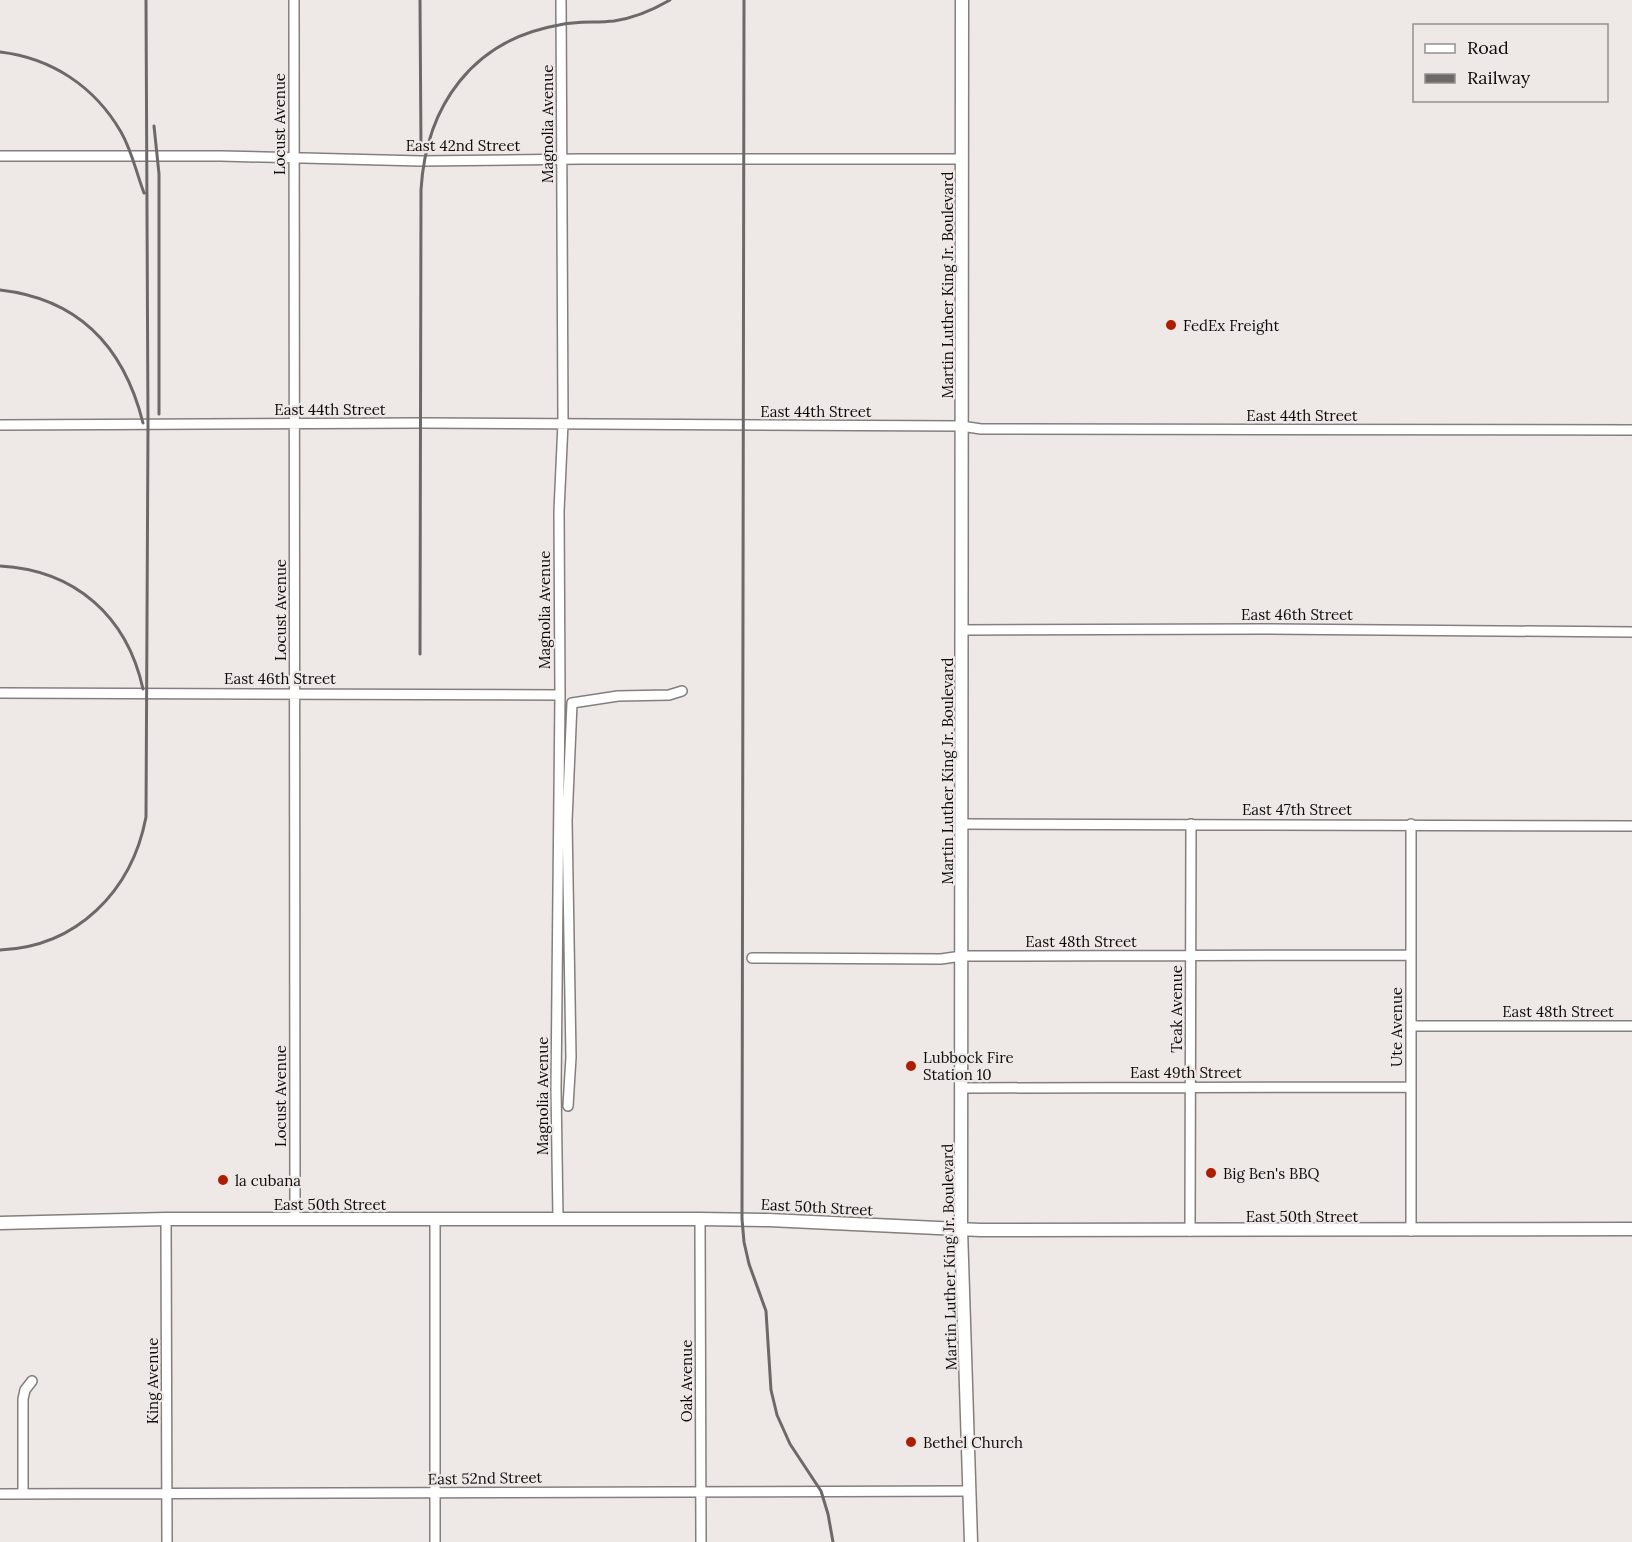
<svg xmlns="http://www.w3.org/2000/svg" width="1632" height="1542" viewBox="0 0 1632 1542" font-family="Lora,serif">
<rect width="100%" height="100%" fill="#eee8e6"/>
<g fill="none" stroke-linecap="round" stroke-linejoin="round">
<g stroke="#847f7d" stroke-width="12">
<path id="street" d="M294,0L295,1219
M0,156H221L421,161L580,159H962
M0,425L421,423L961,426L981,429L1632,430
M962,630L1262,629L1632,632
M0,693L560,695
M962,824L1632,826
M1411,824V1231
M752,958L941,959L962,956L1411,955
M1411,1026H1632
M961,1088L1411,1087
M568,1106L571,1057L567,821L572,703L618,696L669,695L682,691
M166,1219L167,1542
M435,1219V1542
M558,1219L556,1089L560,695L559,511L563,423L561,0
M700,1219L701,1542
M1190,1231L1191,824
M0,1494L970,1491
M23,1494V1399L25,1390L32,1381"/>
</g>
<g stroke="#847f7d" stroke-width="15">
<path id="secondary" d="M962,0L961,1229L971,1542
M0,1223L166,1219H700L769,1220L980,1230L1632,1229"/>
</g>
<use href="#street" stroke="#fff" stroke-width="9"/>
<use href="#secondary" stroke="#fff" stroke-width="12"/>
<path stroke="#6c6968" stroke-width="3" d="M420,0L421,150
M744,0L742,1219L744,1242L749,1264L766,1311L771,1390L777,1415L790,1444L821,1491L828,1514L833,1542
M0,52C52,58 95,87 121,132C132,151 136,172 144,193
M154,126L159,174V414
M0,290C80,299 124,347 143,423
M0,566C75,570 127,616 143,689
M420,654L421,190C426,105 473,40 559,25C577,21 596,23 614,21C634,18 653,10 670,0
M0,950C77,947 132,891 146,817L148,425L146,0"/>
</g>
<g fill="#ac1e02" stroke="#eee8e6" stroke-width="2">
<circle cx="1171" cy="325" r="6"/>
<circle cx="911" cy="1066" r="6"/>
<circle cx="1211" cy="1173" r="6"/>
<circle cx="223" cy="1180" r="6"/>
<circle cx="911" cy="1442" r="6"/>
</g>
<g text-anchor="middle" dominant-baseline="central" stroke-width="4.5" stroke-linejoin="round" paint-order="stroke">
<g font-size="15" fill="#0d0c0b" stroke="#eee8e6">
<text transform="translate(279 124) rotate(-90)">Locust Avenue</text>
<text transform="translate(547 124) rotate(-90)">Magnolia Avenue</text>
<text x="463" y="145">East 42nd Street</text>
<text transform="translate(947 285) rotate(-90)">Martin Luther King Jr. Boulevard</text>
<text x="330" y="409">East 44th Street</text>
<text x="816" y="411">East 44th Street</text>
<text x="1302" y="415">East 44th Street</text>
<text transform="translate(280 610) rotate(-90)">Locust Avenue</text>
<text transform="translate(544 610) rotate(-90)">Magnolia Avenue</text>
<text x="1297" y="614">East 46th Street</text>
<text x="280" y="678">East 46th Street</text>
<text transform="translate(947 771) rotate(-90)">Martin Luther King Jr. Boulevard</text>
<text x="1297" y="809">East 47th Street</text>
<text x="1081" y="941">East 48th Street</text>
<text transform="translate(1176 1009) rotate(-90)">Teak Avenue</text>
<text x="1558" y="1011">East 48th Street</text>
<text transform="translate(1396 1027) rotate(-90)">Ute Avenue</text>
<text x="1186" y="1072">East 49th Street</text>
<text transform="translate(280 1096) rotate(-90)">Locust Avenue</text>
<text transform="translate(542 1096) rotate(-90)">Magnolia Avenue</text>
<text x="330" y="1204">East 50th Street</text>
<text transform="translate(817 1207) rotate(3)">East 50th Street</text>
<text x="1302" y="1216">East 50th Street</text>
<text transform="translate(949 1257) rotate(-91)">Martin Luther King Jr. Boulevard</text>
<text transform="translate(152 1381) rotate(-90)">King Avenue</text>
<text transform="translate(686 1381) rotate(-90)">Oak Avenue</text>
<text transform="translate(485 1478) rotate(-1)">East 52nd Street</text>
</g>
<g font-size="15" fill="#0d0c0b" stroke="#eee8e6" text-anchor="start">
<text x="1183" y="325">FedEx Freight</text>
<text x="923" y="1057">Lubbock Fire<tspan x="923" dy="17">Station 10</tspan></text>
<text x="1223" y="1173">Big Ben's BBQ</text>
<text x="235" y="1180">la cubana</text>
<text x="923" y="1442">Bethel Church</text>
</g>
</g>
<rect x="1413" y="24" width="195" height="78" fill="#eee8e6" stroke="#94908e" stroke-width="1.5"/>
<rect x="1425" y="44" width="30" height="9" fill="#ffffff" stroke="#94908e" stroke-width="1.5"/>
<text x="1467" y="54" font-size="18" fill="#0d0c0b">Road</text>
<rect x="1425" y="74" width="30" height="9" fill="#6c6968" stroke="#94908e" stroke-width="1.5"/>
<text x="1467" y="84" font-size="18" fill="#0d0c0b">Railway</text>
</svg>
